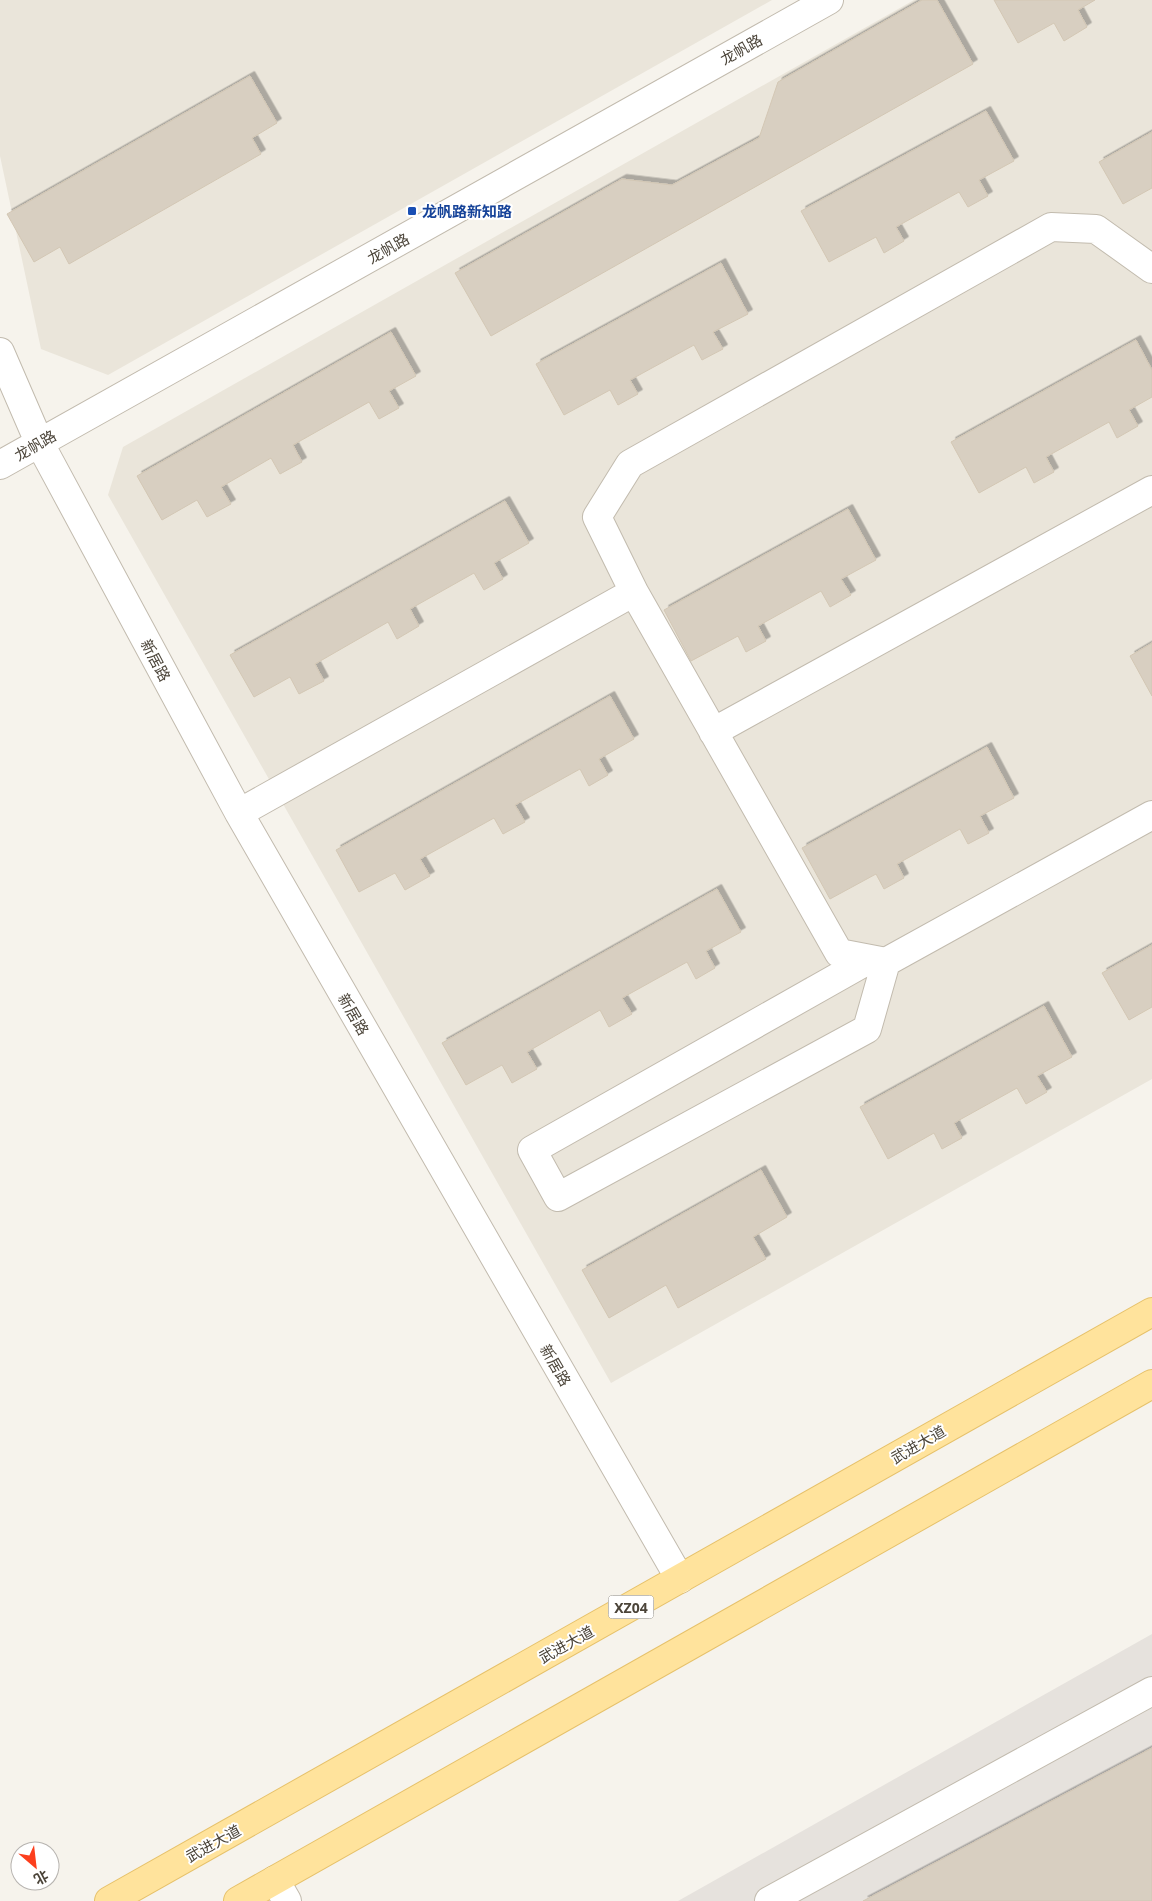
<svg xmlns="http://www.w3.org/2000/svg" width="1152" height="1901" viewBox="0 0 1152 1901" font-family="'Noto Sans','Noto Sans SC',sans-serif">
<defs>
<filter id="shadow"><feDropShadow dx="4.5" dy="-4.5" stdDeviation="0" flood-color="#0004"/></filter>
</defs>
<rect width="100%" height="100%" fill="#f6f3ec"/>
<path fill="#eae5da" d="M0,0H772L108,375L41,349L0,156Z
M914,0H1152V1079L611,1383L108,495L123,447Z"/>
<path fill="#e6e2dd" d="M1152,1634V1901H678Z"/>
<path fill="#d8cfc1" stroke="#d3c7b4" filter="url(#shadow)" d="M922,0H937L973,64L491,336L455,273L622,179L672,185L759,138L778,82Z
M994,0H1095L1078,10L1087,27L1064,41L1054,23L1018,43Z
M250,76L277,123L252,138L261,154L69,264L60,247L34,262L7,214Z
M986,111L1014,161L979,180L988,196L968,207L959,192L896,227L904,241L884,253L876,237L829,262L801,211Z
M1152,132V188L1123,204L1099,162Z
M721,263L748,314L713,332L723,349L702,360L694,345L630,380L638,394L618,405L610,390L564,415L536,364Z
M391,332L416,376L389,391L399,408L379,419L369,402L293,445L302,462L280,474L271,458L221,487L231,504L207,517L197,500L162,520L137,476Z
M1136,340L1152,370V397L1129,410L1138,426L1117,438L1109,422L1046,457L1054,472L1034,483L1026,467L979,493L951,442Z
M505,501L529,543L494,563L503,579L484,590L474,573L410,609L419,626L397,639L388,622L315,664L324,681L299,694L290,677L254,697L230,655Z
M848,509L876,560L841,579L851,595L830,607L821,591L758,626L766,641L746,652L738,636L691,661L664,610Z
M1152,643V696L1130,656Z
M610,696L634,739L599,759L608,775L589,786L580,769L515,805L525,822L503,834L494,818L420,859L430,876L405,890L395,873L359,892L336,850Z
M987,747L1014,798L980,816L989,833L968,844L960,829L897,864L904,878L884,889L876,874L830,899L802,848Z
M717,889L741,932L706,951L715,968L696,979L687,962L622,998L632,1014L609,1027L600,1010L527,1052L537,1069L512,1083L502,1065L466,1085L442,1043Z
M1152,945V1007L1129,1020L1102,973Z
M1044,1006L1072,1057L1037,1076L1047,1092L1026,1104L1017,1088L954,1123L962,1138L942,1149L934,1133L888,1159L860,1107Z
M761,1170L787,1217L753,1237L766,1259L678,1308L666,1285L609,1318L582,1270Z
M1152,1748V1901H863Z"/>
<g fill="none" stroke-linecap="round" stroke-linejoin="round">
<g stroke="#c2bbae" stroke-width="30">
<path id="minor" d="M1152,269L1096,229L1051,227L630,464L597,517L634,592L839,953L886,962L1152,815
M0,352L39,442L239,813L680,1579
M0,465L829,0
M713,732L1152,490
M239,813L634,592
M870,959L532,1150L558,1197L867,1029L886,962
M275,1880L287,1901
M769,1901L1152,1691"/>
</g>
<g stroke="#e6c16a" stroke-width="30">
<path id="major" d="M109,1901L1152,1312
M238,1901L1152,1384"/>
</g>
<use href="#minor" stroke="#fff" stroke-width="28"/>
<use href="#major" stroke="#ffe39c" stroke-width="28"/>
</g>
<rect fill="#1a4fb4" stroke="#fff" stroke-width="2" x="407" y="206" width="10" height="10" rx="2.5"/>
<g text-anchor="middle" dominant-baseline="central" stroke-width="4" stroke-linejoin="round" paint-order="stroke">
<rect fill="#fff" stroke="#817c74" stroke-width="1" x="608.5" y="1595.5" width="45" height="23" rx="4"/>
<g font-size="14" font-weight="bold" fill="#4b4439">
<text x="631" y="1607">XZ04</text>
</g>
<g font-size="15" fill="#4b4439" stroke="#fff">
<text transform="translate(741 49) rotate(-29)">龙帆路</text>
<text transform="translate(388 248) rotate(-29)">龙帆路</text>
<text transform="translate(35 445) rotate(-30)">龙帆路</text>
<text transform="translate(156 660) rotate(62)">新居路</text>
<text transform="translate(354 1014) rotate(60)">新居路</text>
<text transform="translate(556 1365) rotate(60)">新居路</text>
<text transform="translate(918 1444) rotate(-30)">武进大道</text>
<text transform="translate(566 1644) rotate(-29)">武进大道</text>
<text transform="translate(213 1843) rotate(-29)">武进大道</text>
</g>
<g font-size="15" font-weight="bold" fill="#164399" stroke="#fff" text-anchor="start">
<text x="422" y="211">龙帆路新知路</text>
</g>
</g>
<g transform="translate(35 1866) rotate(152)"><circle r="24" fill="#ffffff" stroke="#b7b4b0"/>
<path d="M0-4L9 19L0 12L-9 19Z" fill="#fc3f1d"/>
<text y="-8" font-size="14" font-weight="bold" text-anchor="middle" fill="#4b4439">北</text>
</g>
</svg>
